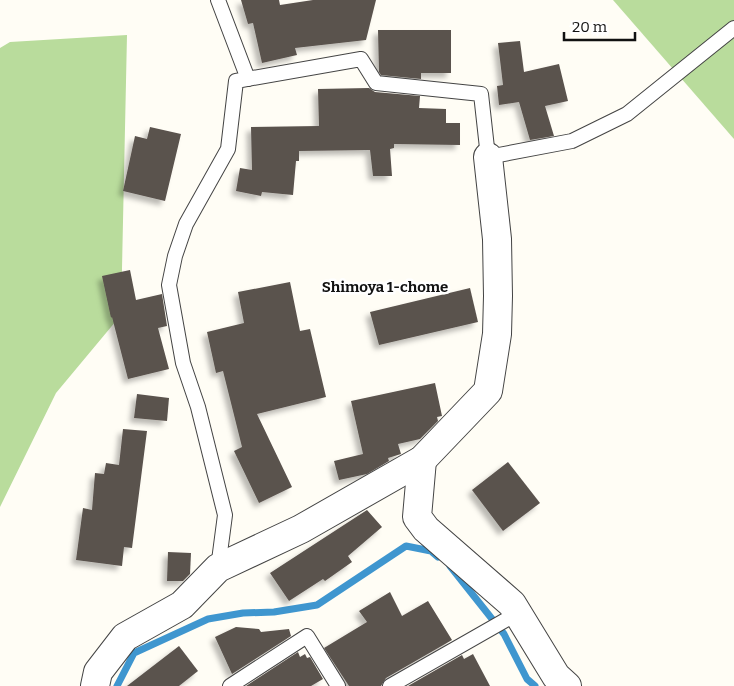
<svg xmlns="http://www.w3.org/2000/svg" width="734" height="686" font-family="Bitter,serif">
	<style>
		.forest { fill: #b9dc9c }
		.lines { fill: none; stroke-linecap: round; stroke-linejoin: round }
		.stream { stroke: #3f96cf; stroke-width: 7 }
		.building { fill: #5a524d; filter: url(#shadow) }
		.service-casing { stroke: #444; stroke-width: 16 }
		.minor-casing { stroke: #444; stroke-width: 30 }
		.service { stroke: #fff; stroke-width: 14 }
		.minor { stroke: #fff; stroke-width: 28 }
		.labels { text-anchor: middle; stroke-width: 5; stroke-linejoin: round; paint-order: stroke }
		.neighbourhood-label { font-size: 15px; font-weight: bold; fill: #111; stroke: #fff }
	</style>
	<defs>
		<filter id="shadow"><feDropShadow dx="-4.5" dy="4.5" stdDeviation="2.5" flood-color="#0004"/></filter>
	</defs>
	<rect width="100%" height="100%" fill="#fffdf5"/>
	<g class="forest">
		<polygon points="613,0 734,0 734,139"/>
		<polygon points="127,35 121,315 56,393 0,507 0,48 10,42"/>
	</g>
	<g class="lines">
		<g class="stream">
			<polyline points="450,566 504,634 527,679 535,686"/>
			<polyline points="117,686 134,653 208,619 243,613 274,612 317,605 406,546 431,551 438,557"/>
		</g>
	</g>
	<g class="building">
		<polygon points="241,0 279,0 280,5 313,0 376,0 366,40 295,48 297,55 262,63 253,23 248,24"/>
		<polygon points="378,30 451,30 451,73 421,73 421,79 381,75 379,72"/>
		<polygon points="520,41 524,72 559,64 568,101 545,106 554,136 530,140 519,102 499,105 497,86 503,85 498,43"/>
		<polygon points="369,88 375,92 420,96 419,108 446,109 446,123 460,123 460,145 394,144 394,148 390,149 392,176 373,176 370,150 299,151 299,161 296,161 293,195 262,192 261,196 236,191 240,168 252,170 251,127 319,126 318,89"/>
		<polygon points="150,127 181,134 165,201 123,191 135,136 147,139"/>
		<polygon points="130,270 136,300 162,294 167,326 158,328 169,369 128,379 112,317 111,318 102,276"/>
		<polygon points="290,282 300,331 310,329 326,397 257,414 292,487 259,503 234,451 242,447 223,371 216,373 207,332 244,323 238,292"/>
		<polygon points="470,288 478,322 379,345 370,312"/>
		<polygon points="435,383 442,416 437,417 438,421 420,439 398,444 401,454 388,458 389,461 367,474 339,480 334,461 363,454 351,401"/>
		<polygon points="137,394 169,398 167,421 134,418"/>
		<polygon points="123,429 147,431 132,548 124,547 122,566 76,560 83,508 92,510 95,473 104,474 106,463 119,465"/>
		<polygon points="508,462 540,503 503,531 472,490"/>
		<polygon points="367,510 382,527 348,556 352,562 325,581 323,579 289,601 270,573"/>
		<polygon points="168,552 191,553 190,574 183,581 167,581"/>
		<polygon points="390,592 402,616 428,601 452,640 386,678 381,686 349,686 324,648 367,622 359,611"/>
		<polygon points="236,627 259,629 261,632 289,629 291,636 232,674 215,637"/>
		<polygon points="179,646 198,671 179,686 127,686"/>
		<polygon points="298,652 300,657 305,654 307,658 310,657 323,679 311,686 246,686"/>
		<polygon points="473,654 490,686 408,686 462,655 464,659"/>
	</g>
	<g class="lines">
		<defs>
			<g id="service">
				<polyline points="218,0 248,79"/>
				<polyline points="218,568 225,515 198,407 183,363 169,285 175,256 186,224 228,149 236,81 361,59 376,83 481,94 488,157 572,141 627,114 734,28"/>
				<polyline points="230,686 307,636 338,686"/>
				<polyline points="390,686 518,613"/>
			</g>
			<g id="minor">
				<polyline points="422,460 417,517 426,529 512,604 556,676 567,686"/>
				<polyline points="95,686 98,672 125,637 182,605 218,568 301,529 422,460 488,391 497,334 498,296 497,239 488,157"/>
			</g>
		</defs>
		<use href="#service" class="service-casing"/>
		<use href="#minor" class="minor-casing"/>
		<use href="#service" class="service"/>
		<use href="#minor" class="minor"/>
	</g>
	<g class="labels">
		<g class="neighbourhood-label">
			<text x="385" y="292">Shimoya 1-chome</text>
		</g>
	</g>
	<path d="M564 32v8h71v-8" fill="none" stroke="#111111" stroke-width="2.5"/>
	<text x="572" y="32" font-size="15" fill="#111111" stroke="#ffffff" stroke-width="4" paint-order="stroke">20 m</text>
</svg>
